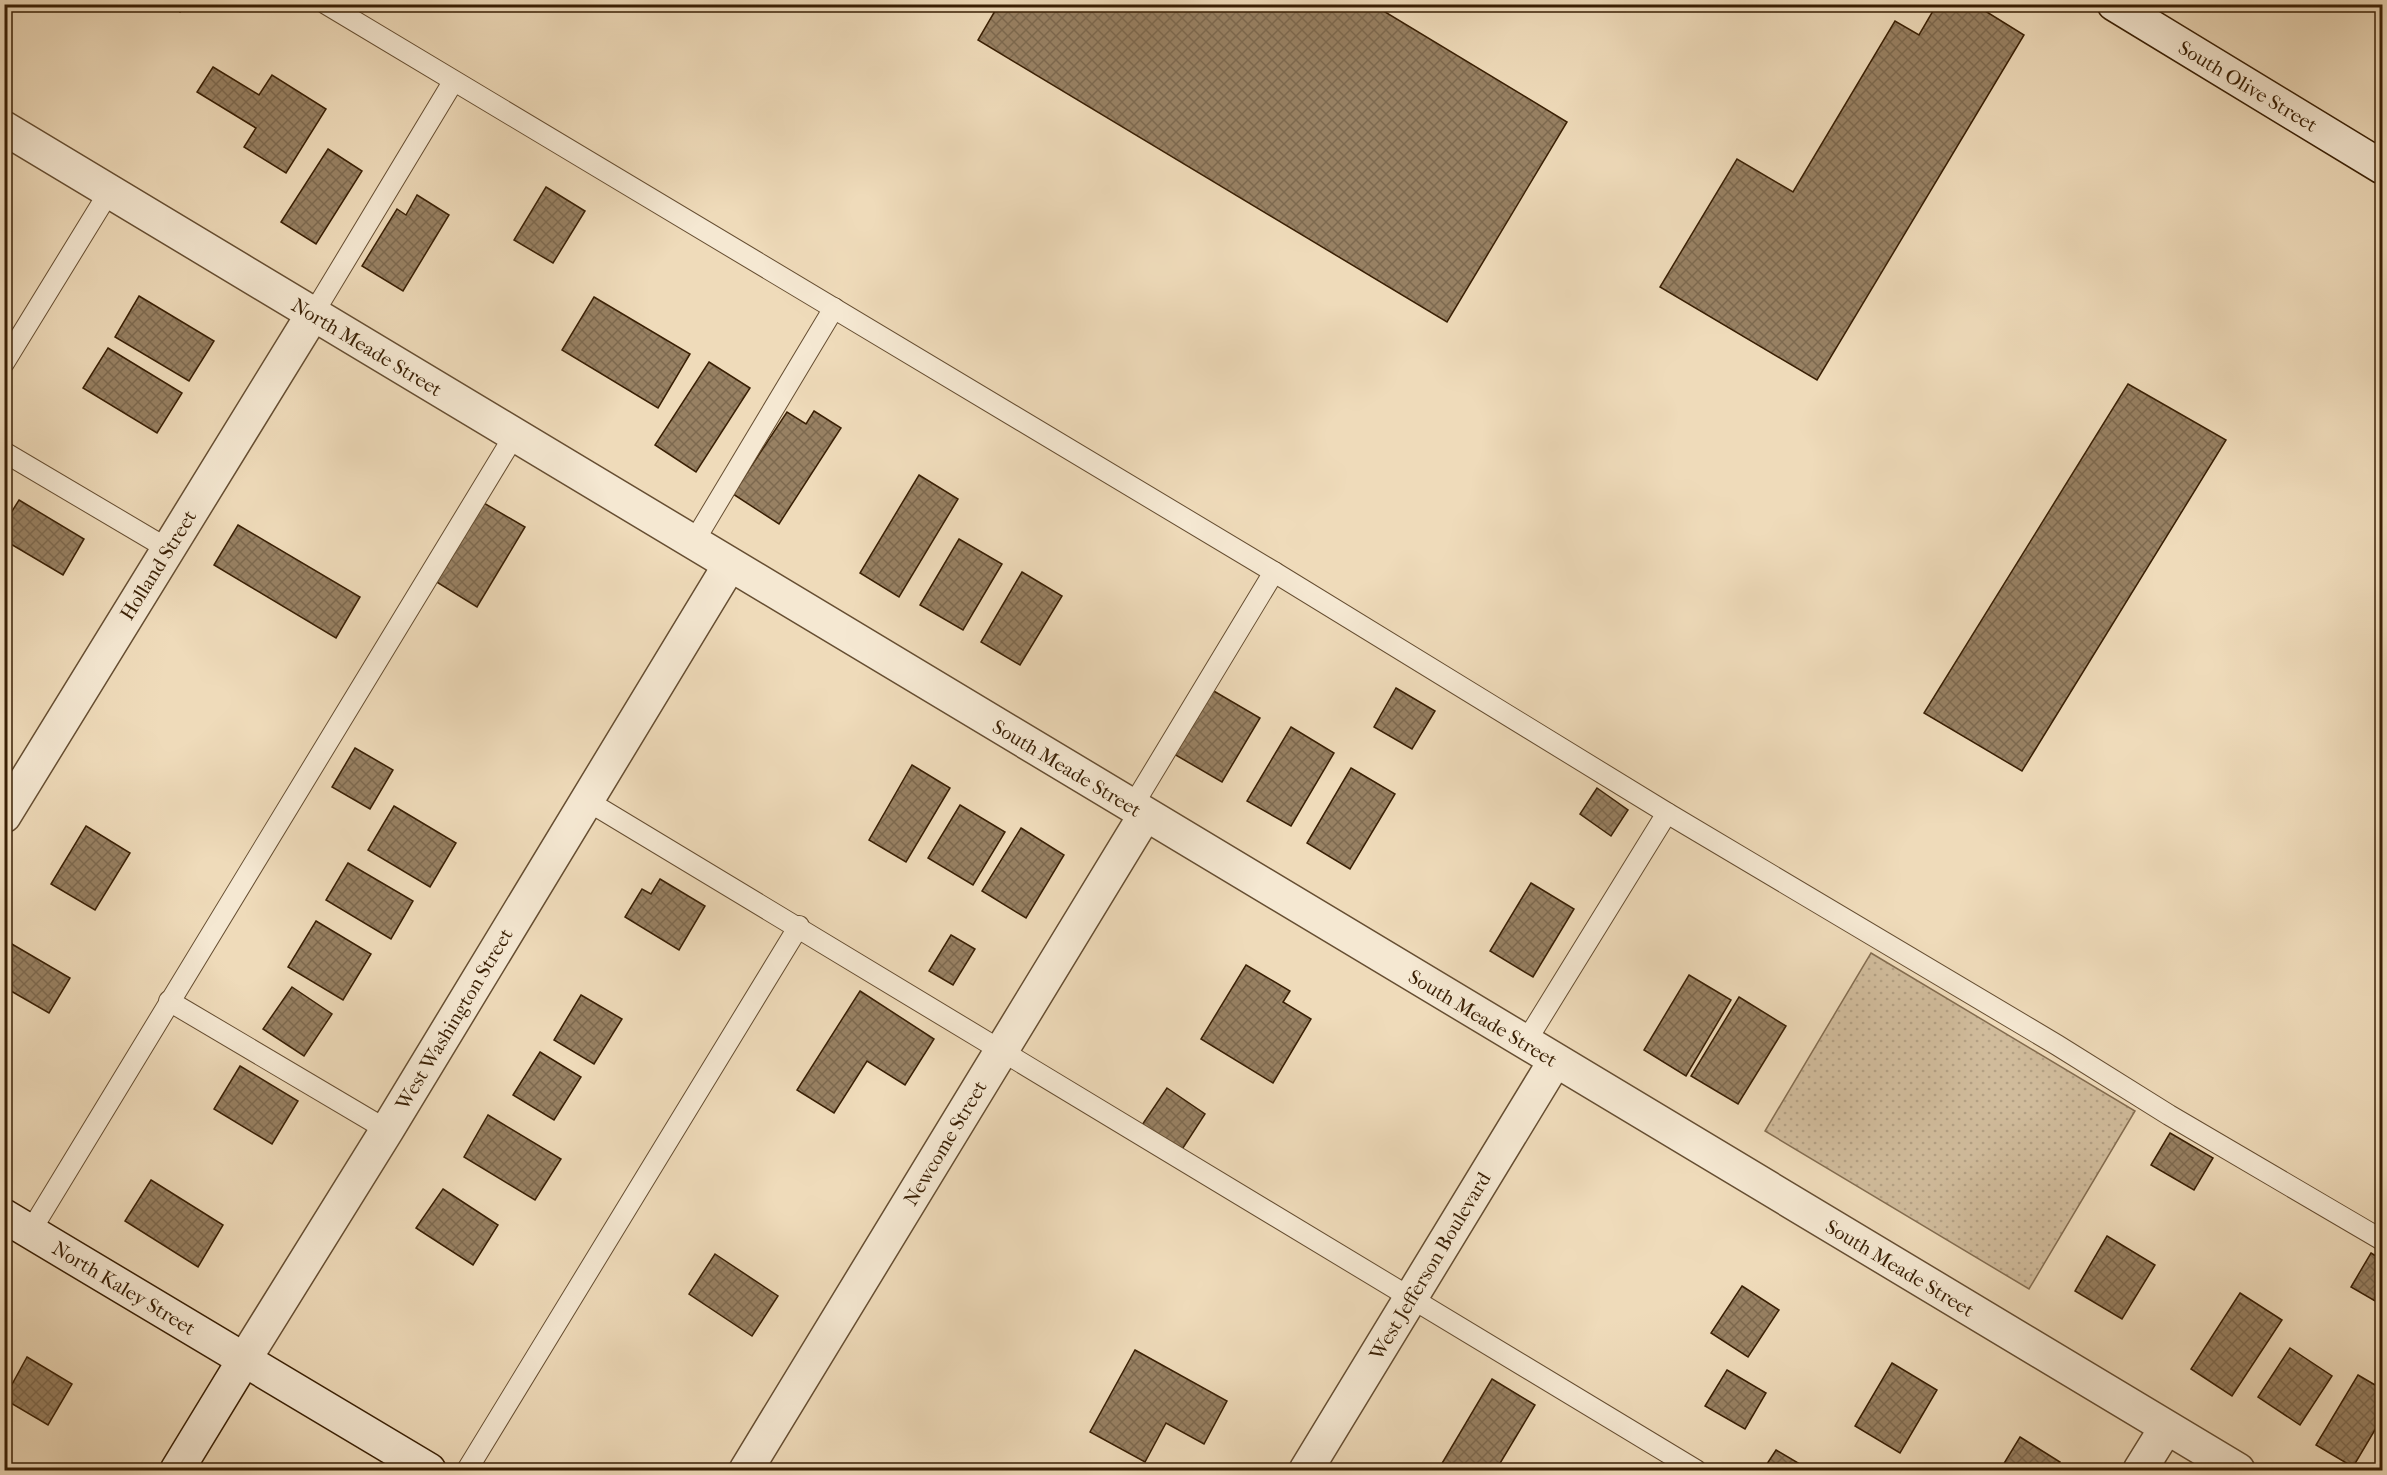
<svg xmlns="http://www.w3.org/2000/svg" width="2387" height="1475" font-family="'IM FELL French Canon',serif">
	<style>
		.green { fill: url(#green-dots); stroke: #846d50; stroke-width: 1.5 }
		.building { fill: url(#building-cross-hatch); stroke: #391f04; stroke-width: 1.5 }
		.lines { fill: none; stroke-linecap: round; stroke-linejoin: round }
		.lane-casing { stroke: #664e32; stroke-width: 22 }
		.street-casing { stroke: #664e32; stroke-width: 36 }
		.secondary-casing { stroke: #391f04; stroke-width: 36 }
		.lane { stroke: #f5e8d2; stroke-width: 20 }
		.street { stroke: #f5e8d2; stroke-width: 33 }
		.secondary { stroke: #f5e8d2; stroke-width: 33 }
		.labels { text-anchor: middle; stroke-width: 6; stroke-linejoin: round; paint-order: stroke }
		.street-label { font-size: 20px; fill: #391f04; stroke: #f5e8d2 }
	</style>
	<defs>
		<pattern id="green-dots" width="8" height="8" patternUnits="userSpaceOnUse" patternTransform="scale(1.5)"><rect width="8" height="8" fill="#d0bb9b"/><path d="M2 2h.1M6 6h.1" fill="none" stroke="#b3a084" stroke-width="1.8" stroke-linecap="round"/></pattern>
		<pattern id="building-cross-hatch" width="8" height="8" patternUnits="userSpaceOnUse" patternTransform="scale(1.5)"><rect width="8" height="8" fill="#988163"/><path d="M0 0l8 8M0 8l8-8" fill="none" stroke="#7d694f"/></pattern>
	</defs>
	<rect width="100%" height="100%" fill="#efdbba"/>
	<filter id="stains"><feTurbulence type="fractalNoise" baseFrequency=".00333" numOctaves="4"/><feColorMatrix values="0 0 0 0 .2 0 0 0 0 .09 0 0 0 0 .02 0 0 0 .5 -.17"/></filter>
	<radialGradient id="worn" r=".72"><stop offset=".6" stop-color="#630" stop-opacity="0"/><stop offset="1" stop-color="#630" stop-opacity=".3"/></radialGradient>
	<polygon class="green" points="1871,953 2135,1111 2029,1289 1765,1131"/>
	<g class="building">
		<polygon points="168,4 184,4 180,12"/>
		<polygon points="999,4 1372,4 1567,122 1447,322 978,40"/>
		<polygon points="1937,4 1974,4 2024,35 1817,380 1660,287 1737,159 1793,192 1895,21 1919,35"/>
		<polygon points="213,67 259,95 272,75 326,109 286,173 244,147 256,128 197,92"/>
		<polygon points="328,149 362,171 316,244 281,222"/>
		<polygon points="546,187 585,211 553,263 514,240"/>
		<polygon points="417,195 449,215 403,291 362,266 397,209 406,215"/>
		<polygon points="139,296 214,341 189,381 115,337"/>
		<polygon points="594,297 690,354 658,408 562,350"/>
		<polygon points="108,348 182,393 157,433 83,388"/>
		<polygon points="709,362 750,388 696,472 655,445"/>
		<polygon points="2128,384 2226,440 2022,771 1924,713"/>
		<polygon points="814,411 841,428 779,524 733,494 787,412 806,424"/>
		<polygon points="919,475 958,499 899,597 860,573"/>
		<polygon points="19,500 84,539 63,575 4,540 4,524"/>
		<polygon points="482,502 525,527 477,607 435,581"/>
		<polygon points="238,525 360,597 336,638 214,565"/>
		<polygon points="959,539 1002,564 963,630 920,605"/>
		<polygon points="1022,572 1062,596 1020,665 981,642"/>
		<polygon points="1396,688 1435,711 1412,749 1374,727"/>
		<polygon points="1212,690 1260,718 1222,782 1174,754"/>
		<polygon points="1291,727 1334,753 1291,826 1247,801"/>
		<polygon points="355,748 393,770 370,809 332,787"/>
		<polygon points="912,765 950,788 906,862 869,840"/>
		<polygon points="1351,768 1395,794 1350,869 1307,843"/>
		<polygon points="1597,788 1628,810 1611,836 1580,814"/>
		<polygon points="960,805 1005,832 973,885 928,858"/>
		<polygon points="394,806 456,843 430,887 368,850"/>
		<polygon points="86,826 130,853 95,910 51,884"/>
		<polygon points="1021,828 1064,855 1026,918 982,891"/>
		<polygon points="348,863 413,901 391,939 326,900"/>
		<polygon points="660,879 705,906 679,950 625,917 642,889 651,894"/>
		<polygon points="1531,883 1574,909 1533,977 1490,951"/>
		<polygon points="316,921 371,954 343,1000 288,967"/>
		<polygon points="951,935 975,949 953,985 929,971"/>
		<polygon points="5,940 70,978 49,1013 4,987"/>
		<polygon points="1246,965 1290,991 1283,1002 1311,1019 1273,1083 1201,1039"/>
		<polygon points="1689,975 1731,1000 1686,1076 1644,1050"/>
		<polygon points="292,987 332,1014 304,1056 263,1029"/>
		<polygon points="860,991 934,1039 905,1085 867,1061 834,1113 797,1090"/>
		<polygon points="581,995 622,1019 594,1064 554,1040"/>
		<polygon points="1739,997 1786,1026 1738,1104 1691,1076"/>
		<polygon points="540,1052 581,1077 554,1120 513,1095"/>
		<polygon points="240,1066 298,1101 272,1144 214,1109"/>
		<polygon points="1167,1088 1205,1114 1181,1151 1142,1125"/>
		<polygon points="488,1115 561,1159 535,1200 464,1157"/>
		<polygon points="2170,1133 2213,1158 2194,1190 2151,1165"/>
		<polygon points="151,1180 223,1225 198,1267 125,1221"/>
		<polygon points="443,1189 498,1225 473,1265 416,1228"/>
		<polygon points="2107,1236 2155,1265 2122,1319 2075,1291"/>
		<polygon points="2371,1253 2382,1260 2382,1305 2351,1287"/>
		<polygon points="715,1254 778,1296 752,1336 689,1294"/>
		<polygon points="1742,1286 1779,1310 1748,1357 1711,1333"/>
		<polygon points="2240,1293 2282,1320 2232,1396 2191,1369"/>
		<polygon points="2290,1348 2332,1376 2300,1425 2258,1397"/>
		<polygon points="1135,1350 1227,1401 1204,1444 1166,1423 1145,1462 1090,1432"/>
		<polygon points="27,1357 72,1384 48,1425 4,1399"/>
		<polygon points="1892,1363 1937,1390 1900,1453 1855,1426"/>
		<polygon points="1727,1370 1766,1393 1745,1429 1705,1406"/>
		<polygon points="2358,1375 2382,1389 2382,1418 2353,1467 2316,1445"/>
		<polygon points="1492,1379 1535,1405 1496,1470 1450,1470 1441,1465"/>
		<polygon points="2020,1437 2060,1462 2055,1470 2000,1470"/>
		<polygon points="1776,1450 1810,1470 1763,1470"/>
	</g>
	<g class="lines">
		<defs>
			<g id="lane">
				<polyline points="326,4 1274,572 1667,813 2057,1045 2169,1115 2382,1240"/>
				<polyline points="313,314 453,82"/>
				<polyline points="4,363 109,192"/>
				<polyline points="4,452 168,549"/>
				<polyline points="693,543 834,308"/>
				<polyline points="586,800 1696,1470"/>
				<polyline points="1132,807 1274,572"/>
				<polyline points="169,1001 387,1130"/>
				<polyline points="1525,1043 1667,813"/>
				<polyline points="30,1232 514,436"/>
				<polyline points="467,1470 799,926"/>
			</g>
			<g id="street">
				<polyline points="4,128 2238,1470"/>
				<polyline points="4,816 313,314"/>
				<polyline points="244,1360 387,1130 729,566"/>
				<polyline points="746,1470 1145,815"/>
				<polyline points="1306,1470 1555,1061"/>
				<polyline points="2140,1470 2166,1428"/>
			</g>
			<g id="secondary">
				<polyline points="2114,4 2382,167"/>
				<polyline points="4,1216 429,1470"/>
				<polyline points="177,1470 244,1360"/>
			</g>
		</defs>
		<use href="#lane" class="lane-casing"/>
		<use href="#street" class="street-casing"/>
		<use href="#secondary" class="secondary-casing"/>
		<use href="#lane" class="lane"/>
		<use href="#street" class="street"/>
		<use href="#secondary" class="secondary"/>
	</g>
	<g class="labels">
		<g class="street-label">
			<text transform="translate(2248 86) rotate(31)" y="7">South Olive Street</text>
			<text transform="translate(367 347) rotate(31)" y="7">North Meade Street</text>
			<text transform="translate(158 565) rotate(-58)" y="7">Holland Street</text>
			<text transform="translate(1067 768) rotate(31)" y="7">South Meade Street</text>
			<text transform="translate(1483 1018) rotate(31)" y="7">South Meade Street</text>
			<text transform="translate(454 1019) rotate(-59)" y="7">West Washington Street</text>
			<text transform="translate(945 1143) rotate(-59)" y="7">Newcome Street</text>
			<text transform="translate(1430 1266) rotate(-59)" y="7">West Jefferson Boulevard</text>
			<text transform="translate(1900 1268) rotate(31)" y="7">South Meade Street</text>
			<text transform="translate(124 1288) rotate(31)" y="7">North Kaley Street</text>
		</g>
	</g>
	<rect width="2387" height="1475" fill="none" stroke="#efdbba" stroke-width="24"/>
	<rect x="6" y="6" width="2375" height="1463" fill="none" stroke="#391f04" stroke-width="3"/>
	<rect x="12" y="12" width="2363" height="1451" fill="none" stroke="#391f04" stroke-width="1.5"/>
	<rect width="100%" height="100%" filter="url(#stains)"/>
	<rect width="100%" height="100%" fill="url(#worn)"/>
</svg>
